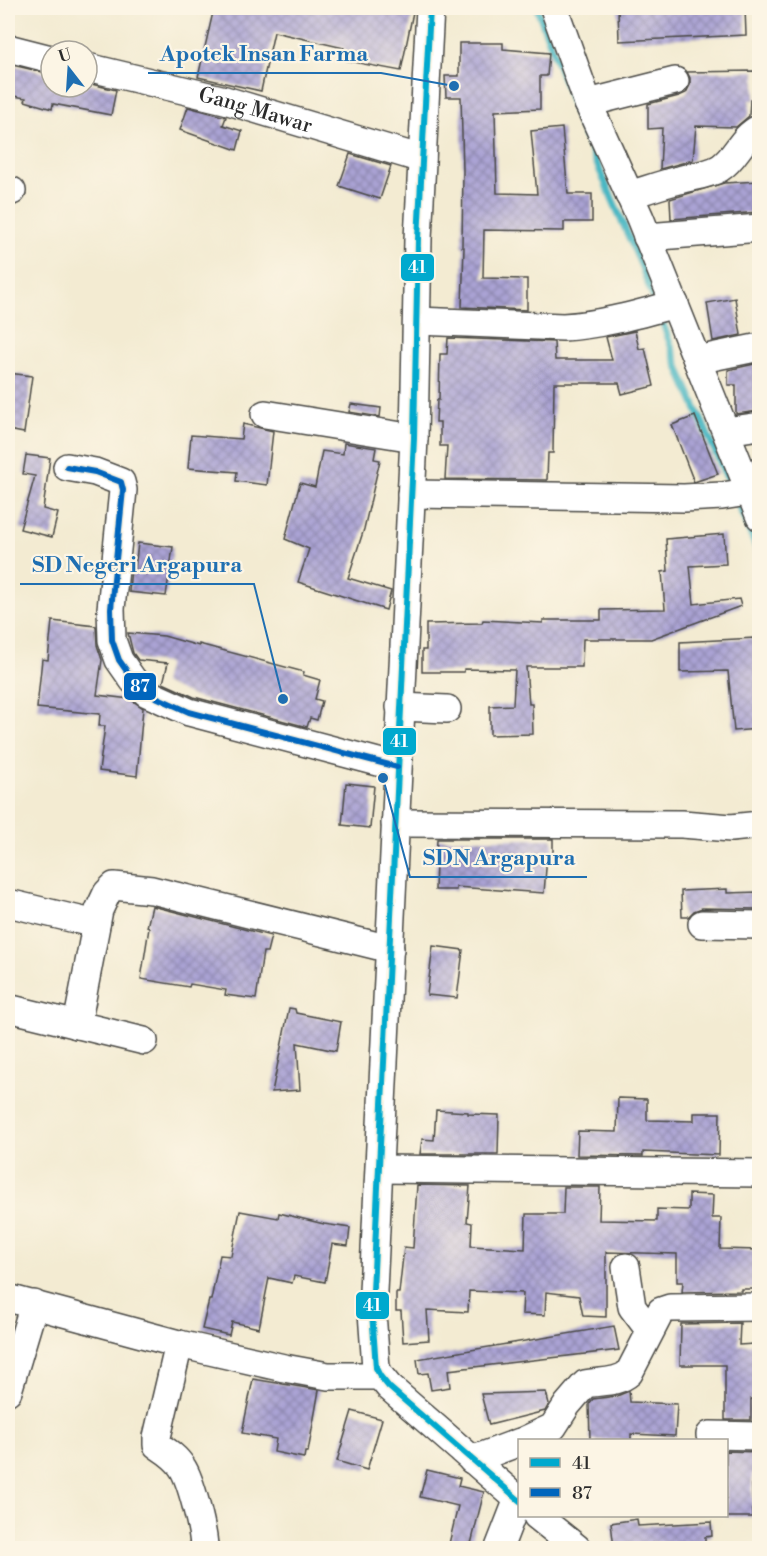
<svg xmlns="http://www.w3.org/2000/svg" width="767" height="1556" font-family="'Libre Bodoni',serif">
	<style>
		.lines { fill: none; stroke-linecap: round; stroke-linejoin: round }
		.stream { stroke: #49b7c3; stroke-width: 7 }
		.building { fill: url(#building-cross-hatch) }
		.minor-casing { stroke: #494844; stroke-width: 30 }
		.minor { stroke: #fff; stroke-width: 27 }
		.bus-1-casing { stroke: #fcf5e5; stroke-width: 10 }
		.bus-2-casing { stroke: #fcf5e5; stroke-width: 10 }
		.bus-1 { stroke: #00a9ce; stroke-width: 6 }
		.bus-2 { stroke: #0065bd; stroke-width: 6 }
		.labels { text-anchor: middle; stroke-width: 4.5; stroke-linejoin: round; paint-order: stroke }
		.street-label { font-size: 21px; fill: #2b2b2b; stroke: #fcf5e5 }
		.leader { fill: none; stroke: #1f6fb2; stroke-width: 2 }
		.callout-dot { fill: #1f6fb2; stroke: #fcf5e5; stroke-width: 2 }
		.callout-label { font-size: 22px; text-anchor: middle; font-weight: bold; fill: #1f6fb2; stroke: #fcf5e5; stroke-width: 4.5; stroke-linejoin: round; paint-order: stroke }
		.line-badge { stroke: #fcf5e5; stroke-width: 2 }
		.badge-label { font-size: 16px; text-anchor: middle; font-weight: bold; fill: #fff }
	</style>
	<defs>
		<pattern id="building-cross-hatch" width="8" height="8" patternUnits="userSpaceOnUse" patternTransform="scale(1.5)"><rect width="8" height="8" fill="#aaa3d4"/><path d="M0 0l8 8M0 8l8-8" fill="none" stroke="#8b85ac"/></pattern>
	</defs>
	<rect width="100%" height="100%" fill="#fcf5e5"/>
	<filter id="ink" filterUnits="userSpaceOnUse"><feTurbulence type="fractalNoise" baseFrequency=".0167" numOctaves="2"/><feDisplacementMap in="SourceGraphic" scale="12" xChannelSelector="R" yChannelSelector="G"/><feConvolveMatrix kernelMatrix="1 2 1 2 8 2 1 2 1" color-interpolation-filters="sRGB"/></filter>
	<filter id="wash" filterUnits="userSpaceOnUse"><feTurbulence type="fractalNoise" baseFrequency=".008" numOctaves="4" result="noise"/><feDisplacementMap in="SourceGraphic" scale="24" xChannelSelector="R" yChannelSelector="G"/><feGaussianBlur stdDeviation="1.35" result="paint"/><feColorMatrix in="noise" values="0 0 0 0 0 0 0 0 0 0 0 0 0 0 0 0 0 1.4 0 .05"/><feComposite in="paint" operator="in"/></filter>
	<g filter="url(#wash)">
		<rect width="100%" height="100%" fill="#f3ebd2"/>
		<g class="lines">
			<g class="stream">
				<polyline points="537,8 581,127 642,267 655,303"/>
				<polyline points="661,318 681,374 731,487"/>
				<polyline points="737,502 760,557"/>
			</g>
		</g>
		<g id="blocks">
			<g class="building">
				<polygon points="214,8 392,8 413,12 401,71 342,60 344,48 274,32 261,91 198,77"/>
				<polygon points="618,8 745,8 746,35 619,41"/>
				<polygon points="459,43 503,43 503,49 549,53 547,76 540,76 540,109 495,111 497,193 537,194 531,131 562,128 568,194 592,194 592,222 564,222 564,231 484,230 483,278 527,279 527,310 462,307 464,247 462,247 463,171 461,97 446,97 445,76 459,76"/>
				<polygon points="8,64 51,74 51,87 87,87 87,83 116,90 111,115 53,104 52,109 25,101 26,98 14,96 14,93 8,92"/>
				<polygon points="755,71 755,100 750,100 749,116 736,127 696,126 693,160 660,169 662,128 648,129 648,104 679,96 686,93 690,85 690,78 687,72"/>
				<polygon points="188,107 226,117 223,125 242,131 237,150 180,130"/>
				<polygon points="350,154 391,166 380,199 339,186"/>
				<polygon points="759,181 759,212 671,219 670,199 724,183"/>
				<polygon points="735,298 741,335 713,341 707,303"/>
				<polygon points="635,331 639,349 645,348 654,386 622,394 619,383 554,383 553,453 548,453 547,480 445,479 447,446 440,446 440,422 436,422 437,400 439,400 440,354 447,354 448,338 554,342 555,360 612,360 606,337"/>
				<polygon points="759,363 759,411 736,414 736,385 728,385 728,370"/>
				<polygon points="8,373 32,376 24,433 8,430"/>
				<polygon points="351,404 381,408 380,417 349,412"/>
				<polygon points="695,416 718,474 694,482 672,425"/>
				<polygon points="243,424 273,431 267,485 236,481 237,472 188,468 191,435 241,439"/>
				<polygon points="344,443 376,448 374,459 380,460 364,529 348,578 391,591 386,610 298,582 309,549 285,539 300,483 315,487 322,451 343,454"/>
				<polygon points="26,455 50,458 43,509 58,513 52,537 20,529 35,476 23,474"/>
				<polygon points="724,534 726,564 690,566 694,604 739,599 741,606 651,639 583,639 582,667 526,667 529,704 532,704 533,734 490,735 490,706 513,705 515,670 464,669 464,672 422,672 422,650 426,650 426,624 482,623 483,620 543,623 543,620 601,620 601,610 665,609 662,572 668,571 666,539"/>
				<polygon points="138,543 173,547 166,596 129,592 131,568 135,569"/>
				<polygon points="52,621 96,626 97,645 102,660 97,695 130,699 143,708 137,776 99,771 105,726 99,726 100,714 37,708 42,659 48,660"/>
				<polygon points="128,633 164,636 199,646 199,644 304,672 303,675 320,680 315,699 322,701 317,720 310,718 307,727 194,697 163,683 168,663 138,660 133,653"/>
				<polygon points="755,638 758,693 759,693 759,729 734,731 728,671 680,672 680,642"/>
				<polygon points="346,783 374,786 370,828 342,825"/>
				<polygon points="437,839 553,839 553,856 547,856 544,893 456,887 456,890 435,890"/>
				<polygon points="727,889 727,893 759,892 759,909 702,908 694,911 688,917 682,917 681,891"/>
				<polygon points="152,906 271,936 267,952 263,952 256,999 225,995 226,990 190,984 189,987 141,979 149,928 147,927"/>
				<polygon points="433,946 463,950 457,998 427,995"/>
				<polygon points="289,1008 295,1009 296,1013 341,1022 336,1051 297,1043 300,1090 272,1092"/>
				<polygon points="618,1098 647,1099 647,1120 694,1121 694,1113 720,1113 719,1155 643,1152 643,1156 577,1155 578,1131 617,1132"/>
				<polygon points="436,1110 468,1112 468,1114 499,1115 498,1154 420,1154 422,1139 434,1140"/>
				<polygon points="417,1185 470,1186 467,1222 472,1223 471,1246 525,1249 526,1214 563,1214 564,1187 600,1187 599,1220 657,1221 657,1209 689,1210 689,1194 713,1195 712,1218 721,1218 720,1249 759,1250 759,1289 741,1289 741,1291 682,1292 683,1282 677,1282 677,1254 606,1252 606,1317 583,1316 579,1296 546,1292 545,1315 522,1314 523,1293 469,1291 468,1312 427,1310 429,1340 403,1342 401,1311 396,1311 396,1293 399,1293 404,1247 413,1248"/>
				<polygon points="240,1211 278,1218 279,1213 324,1224 350,1228 348,1246 332,1244 325,1282 294,1276 292,1283 269,1278 259,1328 232,1322 229,1335 202,1329 209,1300 211,1300 220,1255 231,1256"/>
				<polygon points="740,1323 739,1345 754,1344 755,1399 751,1399 751,1420 725,1420 725,1365 680,1365 681,1324"/>
				<polygon points="614,1326 619,1350 448,1370 450,1387 431,1390 428,1373 419,1374 417,1359"/>
				<polygon points="253,1379 319,1390 308,1452 305,1452 304,1458 274,1452 276,1439 242,1433"/>
				<polygon points="629,1391 630,1402 677,1404 675,1436 631,1434 631,1440 590,1440 589,1404 593,1399 617,1396"/>
				<polygon points="546,1392 549,1404 545,1411 489,1425 481,1394"/>
				<polygon points="352,1411 382,1419 367,1470 337,1461"/>
				<polygon points="726,1451 758,1452 757,1474 752,1474 753,1517 726,1517"/>
				<polygon points="427,1470 460,1478 458,1486 484,1492 470,1548 448,1548 458,1506 420,1497"/>
				<polygon points="637,1519 638,1526 711,1522 712,1536 705,1537 705,1543 665,1546 665,1542 614,1548 611,1523"/>
			</g>
		</g>
	</g>
	<g filter="url(#ink)">
		<use href="#blocks" fill-opacity="0" stroke="#494844" stroke-width="1.5"/>
		<g class="lines">
			<defs>
				<g id="minor">
					<polyline points="430,8 418,239 414,438 372,1312 376,1368 380,1376 389,1387 520,1501"/>
					<polyline points="554,8 588,103 640,218 760,517"/>
					<polyline points="8,48 51,59"/>
					<path id="s1" d="M87 67 225 100 422 159"/>
					<polyline points="588,103 675,81"/>
					<polyline points="8,190 12,191"/>
					<path d="M629 195C646 190 662 184 679 180 692 176 708 175 720 168 737 157 740 138 760 128"/>
					<polyline points="647,237 760,228"/>
					<path d="M417 321 563 327C601 325 638 314 675 304"/>
					<polyline points="697,360 760,347"/>
					<polyline points="265,414 414,438"/>
					<polyline points="726,431 760,426"/>
					<polyline points="67,467 95,472 121,482 123,490 111,609 112,640 119,660 133,680 147,693 189,712 397,767"/>
					<polyline points="411,494 684,498 722,496 748,492"/>
					<polyline points="400,707 447,709"/>
					<polyline points="395,823 682,824 731,828 760,825"/>
					<polyline points="8,903 96,924"/>
					<polyline points="702,924 760,925"/>
					<polyline points="8,1008 144,1041"/>
					<polyline points="77,1025 99,910 107,893 114,886 152,890 390,949"/>
					<polyline points="380,1169 760,1173"/>
					<polyline points="626,1267 632,1307 650,1331"/>
					<polyline points="8,1298 179,1344 284,1368 328,1376 380,1376"/>
					<path d="M179 1344 157 1437V1445C166 1451 176 1457 182 1467 191 1480 204 1532 204 1548"/>
					<polyline points="8,1391 34,1304"/>
					<polyline points="710,1435 760,1436"/>
					<path d="M525 1440 553 1427 567 1405 585 1384C599 1381 618 1383 629 1373L661 1311 670 1308 760 1307"/>
					<polyline points="472,1460 520,1442"/>
					<polyline points="537,1516 577,1548"/>
					<polyline points="499,1548 518,1499"/>
				</g>
			</defs>
			<use href="#minor" class="minor-casing"/>
			<use href="#minor" class="minor"/>
			<defs>
				<polyline id="bus-1" points="430,8 418,239 414,438 372,1312 376,1368 380,1376 389,1387 520,1501"/>
				<polyline id="bus-2" points="67,467 95,472 121,482 123,490 111,609 112,640 119,660 133,680 147,693 189,712 397,767"/>
			</defs>
			<use href="#bus-1" class="bus-1-casing"/>
			<use href="#bus-2" class="bus-2-casing"/>
			<use href="#bus-1" class="bus-1"/>
			<use href="#bus-2" class="bus-2"/>
		</g>
	</g>
	<g class="labels">
		<g class="street-label">
			<text dy="7" stroke="none"><textPath href="#s1" startOffset="174">Gang Mawar</textPath></text>
		</g>
	</g>
	<path class="leader" d="M454 86L381 73H148M283 699L254 584H20M383 778L410 877H587"/>
	<g class="callout-dot">
		<circle cx="454" cy="86" r="6"/>
		<circle cx="283" cy="699" r="6"/>
		<circle cx="383" cy="778" r="6"/>
	</g>
	<g class="callout-label">
		<text x="264" y="61">Apotek Insan Farma</text>
		<text x="137" y="572">SD Negeri Argapura</text>
		<text x="499" y="865">SDN Argapura</text>
	</g>
	<g class="line-badge">
		<rect x="400" y="253" width="35" height="29" rx="6" fill="#00a9ce"/>
		<rect x="123" y="672" width="34" height="29" rx="6" fill="#0065bd"/>
		<rect x="382" y="727" width="35" height="29" rx="6" fill="#00a9ce"/>
		<rect x="355" y="1291" width="35" height="29" rx="6" fill="#00a9ce"/>
	</g>
	<g class="badge-label">
		<text x="417" y="273">41</text>
		<text x="140" y="692">87</text>
		<text x="399" y="747">41</text>
		<text x="372" y="1311">41</text>
	</g>
	<rect width="767" height="1556" fill="none" stroke="#fcf5e5" stroke-width="30"/>
	<rect x="518" y="1439" width="210" height="78" fill="#fcf5e5" stroke="#a8a49b" stroke-width="1.5"/>
	<rect x="530" y="1458" width="30" height="9" fill="#00a9ce" stroke="#a8a49b" stroke-width="1.5"/>
	<text x="572" y="1469" font-size="18" fill="#2b2b2b">41</text>
	<rect x="530" y="1488" width="30" height="9" fill="#0065bd" stroke="#a8a49b" stroke-width="1.5"/>
	<text x="572" y="1499" font-size="18" fill="#2b2b2b">87</text>
	<g transform="translate(69 69) rotate(343)"><circle r="28" fill="#fcf5e5" stroke="#a8a49b" stroke-width="1.5"/>
	<path d="M0-4.5L10 22L0 15L-10 22Z" fill="#1f6fb2"/>
	<text y="-9" font-size="16" font-weight="bold" text-anchor="middle" fill="#2b2b2b">U</text>
	</g>
</svg>
